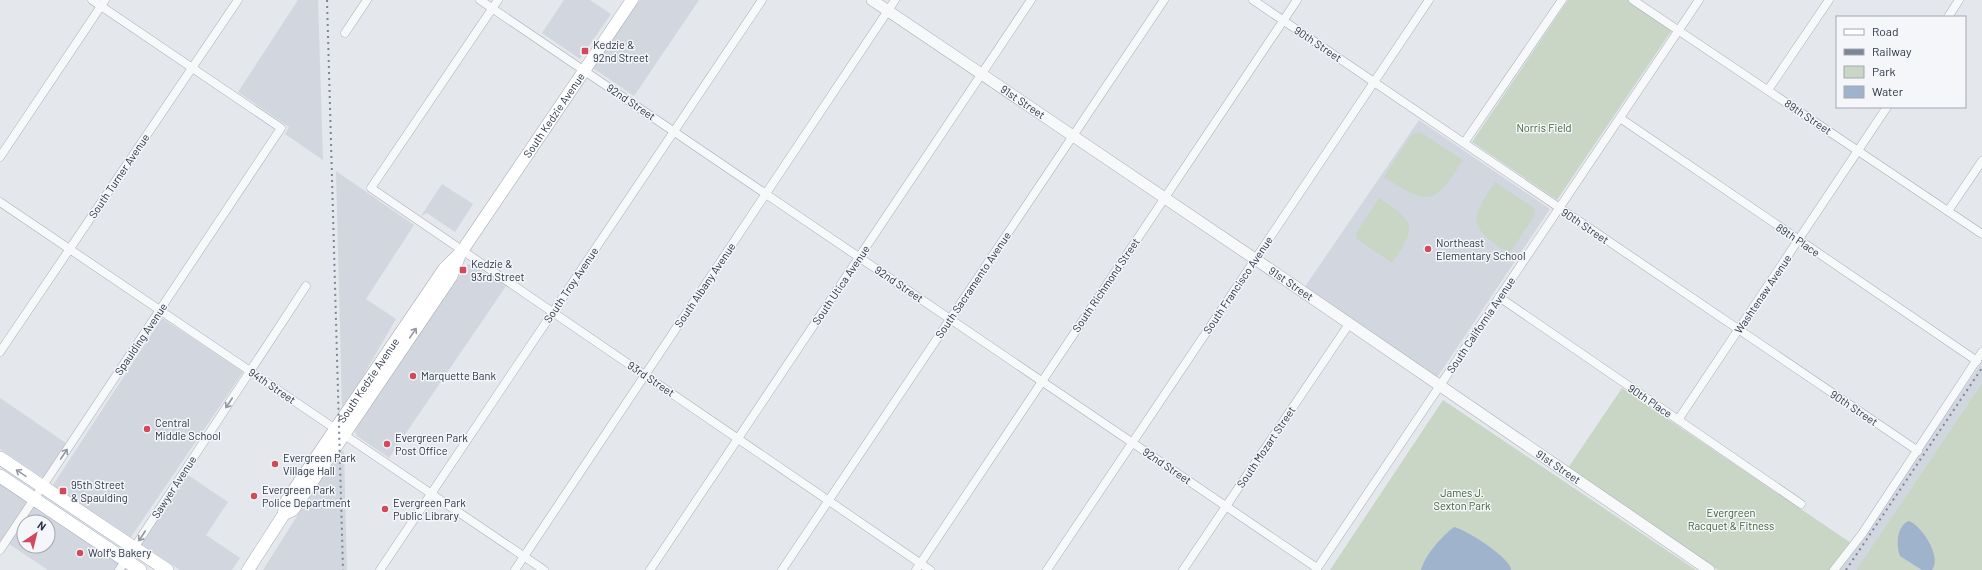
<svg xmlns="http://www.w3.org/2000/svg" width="1982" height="570" font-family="Barlow,sans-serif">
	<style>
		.built { fill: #d2d6de; fill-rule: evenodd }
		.green { fill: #c9d6c5 }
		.water { fill: #9fb4cc }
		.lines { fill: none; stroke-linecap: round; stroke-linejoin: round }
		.minor-casing { stroke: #a9aeb7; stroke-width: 9 }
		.tertiary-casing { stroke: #a9aeb7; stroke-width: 12 }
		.secondary-casing { stroke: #a9aeb7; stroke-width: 13 }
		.primary-casing { stroke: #a3abb8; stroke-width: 14 }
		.minor { stroke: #f7f8fa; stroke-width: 8 }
		.tertiary { stroke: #f7f8fa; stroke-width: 11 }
		.secondary { stroke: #fff; stroke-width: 12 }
		.primary { stroke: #fff; stroke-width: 13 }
		.rail { stroke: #7d8696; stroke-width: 2; stroke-dasharray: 2 4; stroke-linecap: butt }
		.oneway { stroke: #959aa2 }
		.oneway2 { stroke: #9196a0 }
		.poi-dot { fill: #d1495b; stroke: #f4f6f9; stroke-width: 1.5 }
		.labels { text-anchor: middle; stroke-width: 3; stroke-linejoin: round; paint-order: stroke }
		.street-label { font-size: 11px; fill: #2b3445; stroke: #f4f6f9 }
		.poi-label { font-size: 11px; fill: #2b3445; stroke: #f4f6f9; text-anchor: start }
		.park-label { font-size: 11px; fill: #3f6138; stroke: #f4f6f9 }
	</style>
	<rect width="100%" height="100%" fill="#e4e7ec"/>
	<g class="built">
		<polygon points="298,0 318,0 323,160 285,134 289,127 238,92"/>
		<polygon points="564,0 590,0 611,14 580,59 542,33"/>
		<polygon points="640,0 699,0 634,96 593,68"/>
		<polygon points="1419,120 1550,209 1436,379 1304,288"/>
		<polygon points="336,171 414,225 366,299 396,319 360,381 342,407"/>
		<polygon points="442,184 473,204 455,232 427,213 421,216"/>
		<polygon points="468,264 482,271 506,286 389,458 357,436 354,429 355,425"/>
		<polygon points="162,318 243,372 131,537 53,485"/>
		<polygon points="1982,362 1982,383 1856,570 1837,570 1894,493 1953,403 1954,403"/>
		<polygon points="0,398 66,443 43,478 0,449"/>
		<polygon points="344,451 347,570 263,570 332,461 338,453"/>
		<polygon points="188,475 228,502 206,535 240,558 232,570 180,570 141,544"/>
		<path d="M0 483 130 570H48L6 542 0 545ZM24 522H48V546H24Z"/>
	</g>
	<g class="green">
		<polygon points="1568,0 1628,0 1672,30 1557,200 1472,142"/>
		<path d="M1420 132 1463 160C1434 205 1430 207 1384 177L1412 134Z"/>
		<path d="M1495 182 1534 208 1535 215 1509 254C1469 226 1468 222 1495 182Z"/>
		<path d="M1379 198C1416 222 1417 227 1392 263L1357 239 1356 233Z"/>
		<polygon points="1982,383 1982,570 1856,570"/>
		<polygon points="1622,388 1851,543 1829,570 1718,570 1568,468"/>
		<polygon points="1443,400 1696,570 1330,570"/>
	</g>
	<g class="water">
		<path d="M1909 521C1922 526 1942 557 1932 570H1922L1900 556C1896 546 1896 526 1909 521Z"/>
		<path d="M1454 527C1465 529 1511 558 1511 570H1421C1425 555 1441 537 1454 527Z"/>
	</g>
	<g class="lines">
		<defs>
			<g id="minor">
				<polyline points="480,0 1317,568"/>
				<polyline points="498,0 371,188 930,570"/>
				<polyline points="1253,0 1918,451"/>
				<polyline points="1633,0 1982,234"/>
				<polyline points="1948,17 1959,0"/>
				<polyline points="345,33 367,0"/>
				<polyline points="1768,90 1829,0"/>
				<polyline points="1620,118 1977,361"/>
				<polyline points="1464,143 1562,0"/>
				<polyline points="0,157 105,0"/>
				<polyline points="0,202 544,570"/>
				<polyline points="1948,211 1982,161"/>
				<polyline points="1499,297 1801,504"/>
				<polyline points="0,352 238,0"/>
				<polyline points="1678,420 1887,107"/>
				<polyline points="134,548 306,286"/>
				<polyline points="0,550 281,128 92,0"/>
				<polyline points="119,570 126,560"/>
				<polyline points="380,570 762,0"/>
				<polyline points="515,570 895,0"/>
				<polyline points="650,570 1031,0"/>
				<polyline points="782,570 1164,0"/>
				<polyline points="916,570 1297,0"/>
				<polyline points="1047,570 1429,0"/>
				<polyline points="1183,570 1349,324"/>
				<polyline points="1316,570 1699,0"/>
				<polyline points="1834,570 1862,534 1982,352"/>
			</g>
			<g id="tertiary">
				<path id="s1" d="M872 0 1255 259 1709 570"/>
			</g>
			<g id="secondary">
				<polyline points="284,514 293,510 451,277 459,257"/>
				<path id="s2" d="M248 570 284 514 285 503 444 269 462 251 632 0"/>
			</g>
			<g id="primary">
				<polyline points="0,458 167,570"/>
				<polyline points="0,476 140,570"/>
			</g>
		</defs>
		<use href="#minor" class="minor-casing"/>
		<use href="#tertiary" class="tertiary-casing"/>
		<use href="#secondary" class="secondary-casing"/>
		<use href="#primary" class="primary-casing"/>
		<use href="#minor" class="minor"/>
		<use href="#tertiary" class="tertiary"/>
		<use href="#secondary" class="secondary"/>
		<use href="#primary" class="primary"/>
		<g class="rail">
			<polyline points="327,0 343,570"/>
			<polyline points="1846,570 1982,368"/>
		</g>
	</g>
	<defs><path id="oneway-shaft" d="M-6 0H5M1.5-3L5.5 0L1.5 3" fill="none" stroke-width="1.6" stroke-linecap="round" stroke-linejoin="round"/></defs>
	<g class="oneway">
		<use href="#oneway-shaft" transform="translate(413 333) rotate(-56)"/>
		<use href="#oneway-shaft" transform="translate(21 473) rotate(-146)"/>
	</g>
	<g class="oneway2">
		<use href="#oneway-shaft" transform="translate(229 403) rotate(123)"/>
		<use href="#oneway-shaft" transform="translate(64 454) rotate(-56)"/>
		<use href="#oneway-shaft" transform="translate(142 536) rotate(123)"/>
	</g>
	<g class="poi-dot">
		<rect x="581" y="47" width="8" height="8" rx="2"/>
		<circle cx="1428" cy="249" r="4"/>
		<rect x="459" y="266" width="8" height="8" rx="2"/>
		<circle cx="413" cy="376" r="4"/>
		<circle cx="147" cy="429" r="4"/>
		<circle cx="387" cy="444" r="4"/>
		<circle cx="275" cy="464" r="4"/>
		<rect x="59" y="487" width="8" height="8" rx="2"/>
		<circle cx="254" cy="496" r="4"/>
		<circle cx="385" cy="509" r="4"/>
		<circle cx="80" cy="553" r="4"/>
	</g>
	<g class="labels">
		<g class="street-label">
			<text transform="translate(1318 44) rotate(34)" y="4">90th Street</text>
			<text transform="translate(631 102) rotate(34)" y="4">92nd Street</text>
			<text dy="4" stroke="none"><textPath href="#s1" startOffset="182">91st Street</textPath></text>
			<text dy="4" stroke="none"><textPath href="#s2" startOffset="550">South Kedzie Avenue</textPath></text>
			<text transform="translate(1808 117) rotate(34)" y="4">89th Street</text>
			<text transform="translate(119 176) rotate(-56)" y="4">South Turner Avenue</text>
			<text transform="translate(1585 226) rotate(34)" y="4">90th Street</text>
			<text transform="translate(1798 240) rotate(34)" y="4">89th Place</text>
			<text transform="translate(899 284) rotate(34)" y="4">92nd Street</text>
			<text dy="4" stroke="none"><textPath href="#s1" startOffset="506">91st Street</textPath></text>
			<text transform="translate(571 285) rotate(-56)" y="4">South Troy Avenue</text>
			<text transform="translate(705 285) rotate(-56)" y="4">South Albany Avenue</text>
			<text transform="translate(841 285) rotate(-56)" y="4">South Utica Avenue</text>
			<text transform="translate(973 285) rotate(-56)" y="4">South Sacramento Avenue</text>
			<text transform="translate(1106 285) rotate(-56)" y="4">South Richmond Street</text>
			<text transform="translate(1238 285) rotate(-56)" y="4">South Francisco Avenue</text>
			<text transform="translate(1763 294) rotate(-56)" y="4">Washtenaw Avenue</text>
			<text transform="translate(1481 325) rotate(-56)" y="4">South California Avenue</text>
			<text transform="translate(141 339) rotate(-56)" y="4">Spaulding Avenue</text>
			<text transform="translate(651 379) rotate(34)" y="4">93rd Street</text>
			<text dy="4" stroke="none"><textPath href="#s2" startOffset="226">South Kedzie Avenue</textPath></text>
			<text transform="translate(272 386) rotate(34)" y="4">94th Street</text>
			<text transform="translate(1650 401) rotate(34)" y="4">90th Place</text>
			<text transform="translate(1854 408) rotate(34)" y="4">90th Street</text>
			<text transform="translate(1266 447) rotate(-56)" y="4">South Mozart Street</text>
			<text transform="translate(1167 466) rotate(34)" y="4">92nd Street</text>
			<text dy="4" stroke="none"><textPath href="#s1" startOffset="830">91st Street</textPath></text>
			<text transform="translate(174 487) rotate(-57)" y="4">Sawyer Avenue</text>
		</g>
		<g class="poi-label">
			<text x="593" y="49">Kedzie &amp;<tspan x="593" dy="13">92nd Street</tspan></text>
			<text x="1436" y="247">Northeast<tspan x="1436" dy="13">Elementary School</tspan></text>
			<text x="471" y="268">Kedzie &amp;<tspan x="471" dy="13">93rd Street</tspan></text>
			<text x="421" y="380">Marquette Bank</text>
			<text x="155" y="427">Central<tspan x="155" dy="13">Middle School</tspan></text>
			<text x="395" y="442">Evergreen Park<tspan x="395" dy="13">Post Office</tspan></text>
			<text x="283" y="462">Evergreen Park<tspan x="283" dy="13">Village Hall</tspan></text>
			<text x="71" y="489">95th Street<tspan x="71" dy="13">&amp; Spaulding</tspan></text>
			<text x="262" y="494">Evergreen Park<tspan x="262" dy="13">Police Department</tspan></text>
			<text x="393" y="507">Evergreen Park<tspan x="393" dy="13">Public Library</tspan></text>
			<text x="88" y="557">Wolf's Bakery</text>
		</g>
		<g class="park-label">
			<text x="1544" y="132">Norris Field</text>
			<text x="1462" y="497">James J.<tspan x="1462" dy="13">Sexton Park</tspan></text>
			<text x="1731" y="517">Evergreen<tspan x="1731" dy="13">Racquet &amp; Fitness</tspan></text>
		</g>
	</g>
	<rect x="1836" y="16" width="130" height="92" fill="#f4f6f9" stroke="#a4a8b1"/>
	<rect x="1844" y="29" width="20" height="6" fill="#ffffff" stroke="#a4a8b1"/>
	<text x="1872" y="36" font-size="12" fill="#2b3445">Road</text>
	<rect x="1844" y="49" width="20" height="6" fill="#7d8696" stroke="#a4a8b1"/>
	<text x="1872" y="56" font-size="12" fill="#2b3445">Railway</text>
	<rect x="1844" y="66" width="20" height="12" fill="#c9d6c5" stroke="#a4a8b1"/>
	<text x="1872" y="76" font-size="12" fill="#2b3445">Park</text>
	<rect x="1844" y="86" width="20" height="12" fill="#9fb4cc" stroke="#a4a8b1"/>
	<text x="1872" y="96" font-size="12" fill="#2b3445">Water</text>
	<g transform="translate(36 534) rotate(35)"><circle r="19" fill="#f4f6f9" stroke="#a4a8b1"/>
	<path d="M0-3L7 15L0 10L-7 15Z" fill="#d1495b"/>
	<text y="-6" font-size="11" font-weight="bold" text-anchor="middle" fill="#2b3445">N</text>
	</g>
</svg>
